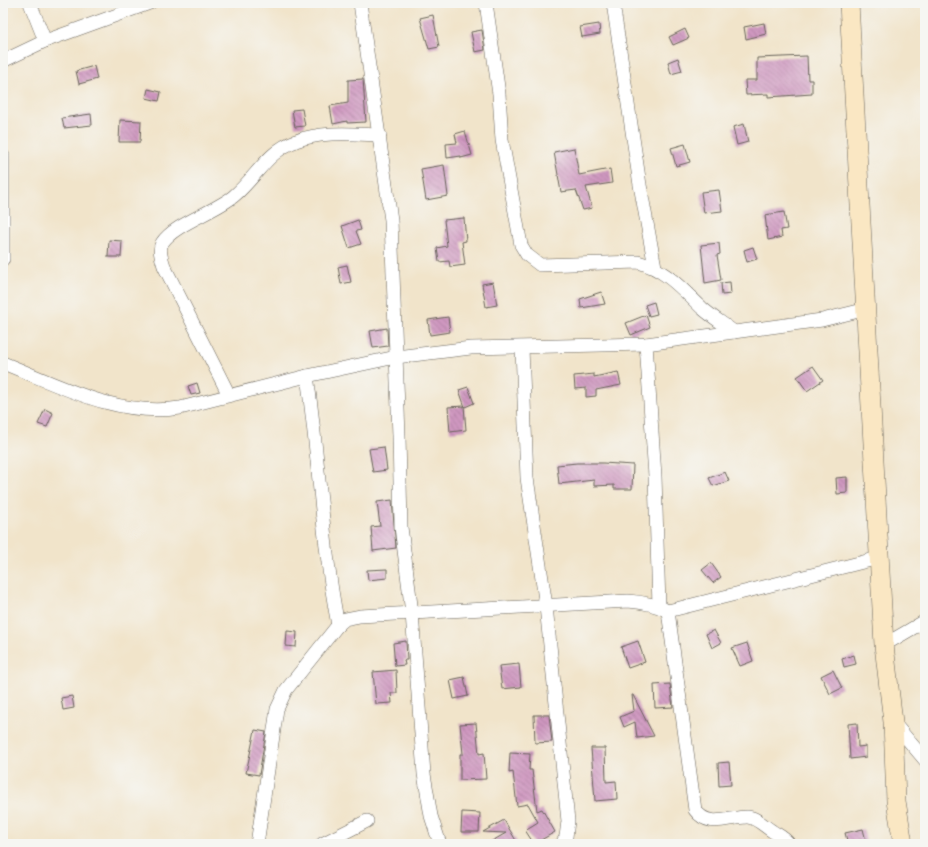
<svg xmlns="http://www.w3.org/2000/svg" width="928" height="847" font-family="'Gentium Book Plus',serif">
	<style>
		.building { fill: url(#building-back-hatch) }
		.lines { fill: none; stroke-linecap: round; stroke-linejoin: round }
		.street-casing { stroke: #676259; stroke-width: 14 }
		.secondary-casing { stroke: #676259; stroke-width: 20 }
		.street { stroke: #fff; stroke-width: 13 }
		.secondary { stroke: #fae7c3; stroke-width: 19 }
	</style>
	<defs>
		<pattern id="building-back-hatch" width="6" height="6" patternUnits="userSpaceOnUse"><rect width="6" height="6" fill="#cf97c0"/><path d="M-1 5l2 2M0 0l6 6M5-1l2 2" fill="none" stroke="#a77a9b"/></pattern>
	</defs>
	<rect width="100%" height="100%" fill="#f6f6f2"/>
	<filter id="ink" filterUnits="userSpaceOnUse"><feTurbulence type="fractalNoise" baseFrequency=".025" numOctaves="2"/><feDisplacementMap in="SourceGraphic" scale="8" xChannelSelector="R" yChannelSelector="G"/><feConvolveMatrix kernelMatrix="1 2 1 2 8 2 1 2 1" color-interpolation-filters="sRGB"/></filter>
	<filter id="wash" filterUnits="userSpaceOnUse"><feTurbulence type="fractalNoise" baseFrequency=".012" numOctaves="4" result="noise"/><feDisplacementMap in="SourceGraphic" scale="16" xChannelSelector="R" yChannelSelector="G"/><feGaussianBlur stdDeviation="0.9" result="paint"/><feColorMatrix in="noise" values="0 0 0 0 0 0 0 0 0 0 0 0 0 0 0 0 0 1.4 0 .05"/><feComposite in="paint" operator="in"/></filter>
	<g filter="url(#wash)">
		<rect width="100%" height="100%" fill="#f1e4ca"/>
		<g id="blocks">
			<g class="building">
				<polygon points="433,15 439,47 429,49 420,18"/>
				<polygon points="764,23 766,34 746,39 744,27"/>
				<polygon points="599,24 600,34 582,37 580,27"/>
				<polygon points="685,29 689,38 673,45 669,37"/>
				<polygon points="482,30 485,50 475,52 471,32"/>
				<polygon points="807,56 808,80 812,80 812,94 768,97 768,94 746,95 745,80 757,80 757,58"/>
				<polygon points="678,58 682,71 671,74 668,62"/>
				<polygon points="94,66 97,79 79,84 76,71"/>
				<polygon points="363,79 366,122 347,123 347,121 333,124 330,106 348,103 348,80"/>
				<polygon points="148,89 161,92 159,101 146,98"/>
				<polygon points="302,109 305,126 295,127 292,110"/>
				<polygon points="91,114 92,125 64,128 62,118"/>
				<polygon points="120,120 141,121 140,142 119,142"/>
				<polygon points="744,124 748,142 737,145 733,127"/>
				<polygon points="465,131 472,155 461,158 461,156 447,158 446,144 457,143 455,134"/>
				<polygon points="685,144 690,162 676,166 671,148"/>
				<polygon points="574,148 579,175 610,169 612,183 586,187 592,208 583,210 576,190 561,192 554,152"/>
				<polygon points="444,165 448,196 426,200 421,169"/>
				<polygon points="719,190 722,211 704,213 701,192"/>
				<polygon points="784,212 787,229 781,230 782,237 768,240 765,215"/>
				<polygon points="464,218 466,241 462,242 465,265 450,267 449,261 439,262 437,248 447,246 444,220"/>
				<polygon points="358,220 361,230 356,231 361,244 349,248 342,226"/>
				<polygon points="109,240 122,241 121,257 108,257"/>
				<polygon points="719,243 720,254 717,255 721,280 705,283 701,245"/>
				<polygon points="753,247 757,259 747,262 744,250"/>
				<polygon points="347,265 351,282 341,284 338,267"/>
				<polygon points="493,282 497,305 486,307 482,284"/>
				<polygon points="730,282 731,294 722,295 721,283"/>
				<polygon points="601,292 605,304 581,308 580,299"/>
				<polygon points="654,302 657,314 649,316 645,305"/>
				<polygon points="646,315 650,327 631,335 626,323"/>
				<polygon points="448,317 450,332 430,335 428,320"/>
				<polygon points="387,328 388,346 373,348 370,331"/>
				<polygon points="813,366 823,380 807,391 797,377"/>
				<polygon points="618,372 621,385 596,390 596,396 586,397 586,388 575,389 574,376 594,374 594,377"/>
				<polygon points="197,383 200,393 191,395 188,386"/>
				<polygon points="468,387 474,403 465,407 459,390"/>
				<polygon points="464,406 466,430 450,432 448,407"/>
				<polygon points="45,409 53,413 47,427 38,424"/>
				<polygon points="384,447 387,470 373,472 369,449"/>
				<polygon points="577,463 603,463 633,465 632,489 614,489 614,485 594,486 594,480 559,484 557,465"/>
				<polygon points="725,472 729,481 713,486 709,478"/>
				<polygon points="847,477 847,493 837,494 836,478"/>
				<polygon points="392,500 396,548 373,551 371,527 380,526 377,502"/>
				<polygon points="711,563 721,577 713,583 702,570"/>
				<polygon points="387,569 387,578 368,580 367,570"/>
				<polygon points="714,630 721,643 712,648 706,634"/>
				<polygon points="287,631 297,632 296,647 286,646"/>
				<polygon points="406,641 407,660 404,660 405,665 395,666 393,643"/>
				<polygon points="638,641 645,662 628,668 621,647"/>
				<polygon points="747,643 753,661 740,666 732,648"/>
				<polygon points="854,655 856,664 844,667 842,659"/>
				<polygon points="519,664 521,687 502,689 499,666"/>
				<polygon points="396,670 397,693 391,693 392,703 376,704 373,672"/>
				<polygon points="833,670 842,688 830,694 821,676"/>
				<polygon points="464,677 468,696 454,699 450,680"/>
				<polygon points="670,684 673,707 655,708 654,685"/>
				<polygon points="632,695 633,695 654,736 637,738 635,722 624,727 620,717 634,711"/>
				<polygon points="72,696 74,708 63,710 61,698"/>
				<polygon points="534,715 549,715 552,742 535,743"/>
				<polygon points="476,723 479,754 484,753 486,779 460,780 460,754 463,754 460,724"/>
				<polygon points="857,723 858,747 866,746 866,757 850,759 848,724"/>
				<polygon points="255,730 266,732 259,775 246,773"/>
				<polygon points="591,748 605,748 606,782 616,781 617,799 595,801"/>
				<polygon points="510,753 530,754 529,770 532,770 537,811 542,809 555,832 534,844 525,830 538,822 528,804 517,806 513,772 509,773"/>
				<polygon points="729,762 731,785 719,786 718,763"/>
				<polygon points="462,812 480,813 479,832 461,832"/>
				<polygon points="504,820 518,844 487,844 506,833 483,832"/>
				<polygon points="863,829 866,841 848,844 845,833"/>
			</g>
		</g>
	</g>
	<g filter="url(#ink)">
		<use href="#blocks" fill-opacity="0" stroke="#676259" stroke-width="1"/>
		<g class="lines">
			<defs>
				<g id="street">
					<polyline points="30,3 45,41"/>
					<polyline points="360,3 391,220 399,436 401,527 412,613 424,774 431,816 440,844"/>
					<path d="M486 3 499 94 502 140 521 245 527 255 540 265 638 262C665 269 682 289 702 308 712 317 724 324 734 332"/>
					<polyline points="613,3 640,185 655,267"/>
					<polyline points="3,61 45,41 150,3"/>
					<polyline points="3,156 3,259"/>
					<polyline points="646,344 655,476 659,606"/>
					<polyline points="522,348 527,478 546,606 568,821 566,837 562,844"/>
					<path d="M3 363C59 385 118 418 180 408L307 376 396 357 471 348 646 344 822 320 867 309"/>
					<path d="M307 376C319 458 322 543 338 625"/>
					<path d="M229 395 164 266C162 259 158 250 162 243 174 224 217 211 235 195 256 177 269 150 296 141 323 131 351 134 380 135"/>
					<path d="M668 611 695 810C709 829 728 817 747 817 756 817 764 826 772 831 778 835 785 838 789 844"/>
					<polyline points="884,645 925,621"/>
					<polyline points="893,722 925,760"/>
					<path d="M257 844 277 709 286 690 338 625 345 619 360 616 628 601C642 602 655 604 668 611L879 558"/>
					<polyline points="322,844 367,821"/>
				</g>
				<polyline id="secondary" points="849,3 884,645 893,722 896,801 903,844"/>
			</defs>
			<use href="#street" class="street-casing"/>
			<use href="#secondary" class="secondary-casing"/>
			<use href="#street" class="street"/>
			<use href="#secondary" class="secondary"/>
		</g>
	</g>
	<rect width="928" height="847" fill="none" stroke="#f6f6f2" stroke-width="16"/>
</svg>
